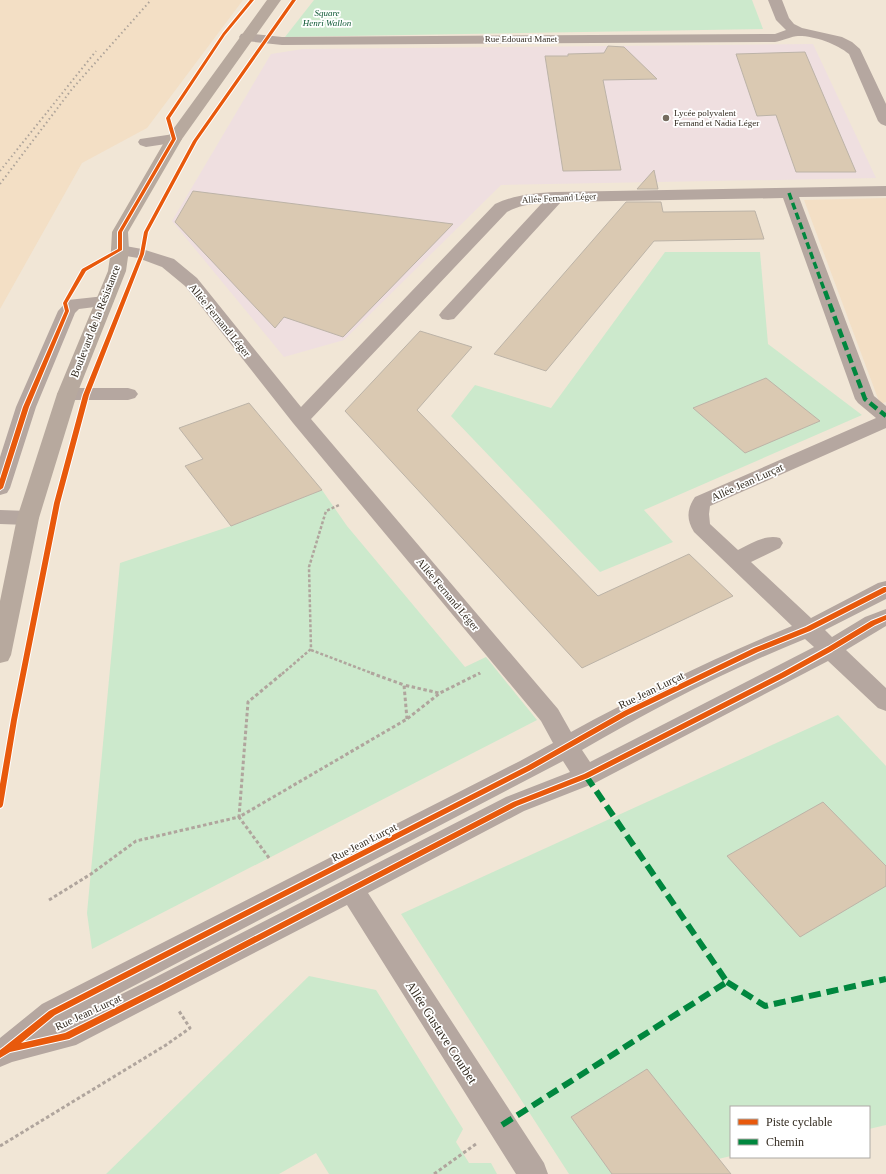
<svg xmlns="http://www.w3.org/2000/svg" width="886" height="1174" font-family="Georgia,serif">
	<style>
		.built { fill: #f3dfc5 }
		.education { fill: #efdfe0 }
		.green { fill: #cce9cc }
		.building { fill: #dac9b2; stroke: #bcb3a7 }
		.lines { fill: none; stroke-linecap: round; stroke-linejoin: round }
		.path-far1 { stroke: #b0a59d; stroke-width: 2.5; stroke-dasharray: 3 2; stroke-linecap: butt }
		.path { stroke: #b0a59d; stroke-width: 3; stroke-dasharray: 3.5 2.5; stroke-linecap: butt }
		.minor { fill: #b5a7a0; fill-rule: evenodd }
		.major { fill: #b7a99e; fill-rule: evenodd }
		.rail { stroke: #aea49a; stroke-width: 2; stroke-dasharray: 1.5 3; stroke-linecap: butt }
		.quiet-far2 { stroke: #00873e; stroke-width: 3.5; stroke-dasharray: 7 3.5; stroke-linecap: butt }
		.quiet-far1 { stroke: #00873e; stroke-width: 4.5; stroke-dasharray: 9 4.5; stroke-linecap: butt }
		.quiet { stroke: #00873e; stroke-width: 6; stroke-dasharray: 12 6; stroke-linecap: butt }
		.cycleway-casing { stroke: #fff; stroke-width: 2 }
		.cycleway { fill: #e8590c; fill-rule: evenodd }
		.poi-dot { fill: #756c5f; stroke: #fff; stroke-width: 1.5 }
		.labels { text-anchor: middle; stroke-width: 3.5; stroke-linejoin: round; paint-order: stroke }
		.far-park-label { font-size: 9px; font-style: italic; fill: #0c5733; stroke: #fff }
		.far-street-label { font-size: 9px; fill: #322a1f; stroke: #fff }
		.far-poi-label { font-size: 9px; fill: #322a1f; stroke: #fff; text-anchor: start }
		.street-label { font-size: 11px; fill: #322a1f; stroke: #fff }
		.near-street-label { font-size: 13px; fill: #322a1f; stroke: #fff }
	</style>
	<rect width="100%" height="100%" fill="#f1e6d6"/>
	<g class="built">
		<polygon points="0,0 243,0 147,128 82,163 0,309"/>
		<polygon points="886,198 886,402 880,404 804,200"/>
	</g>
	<polygon class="education" points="813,44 876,178 501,185 344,340 284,357 172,221 271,54 303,49"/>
	<g class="green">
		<polygon points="314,0 752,0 763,29 285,37"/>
		<polygon points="665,252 760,252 768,344 862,415 644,510 673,542 600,572 451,416 475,385 551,408"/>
		<polygon points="322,490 347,526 465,667 486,657 537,720 92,949 87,913 120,563 231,526"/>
		<polygon points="838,715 886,766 886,1125 869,1129 869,1107 731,1107 731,1156 718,1159 647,1069 571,1117 612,1174 569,1174 401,914"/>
		<polygon points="309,976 376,990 463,1129 456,1142 469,1163 491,1163 497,1174 329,1174 316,1153 279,1174 106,1174"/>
	</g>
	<g class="building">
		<polygon points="608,46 624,47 657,79 603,80 621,170 563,171 545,56 568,56 568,54 604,53"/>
		<polygon points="805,52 856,172 796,172 776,115 757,116 736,54"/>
		<polygon points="654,170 658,189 637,189"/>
		<polygon points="193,191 453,224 343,337 284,317 275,328 175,222"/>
		<polygon points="626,202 661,202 663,212 755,211 764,239 654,241 546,371 494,354"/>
		<polygon points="420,331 472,347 417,410 598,596 689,554 733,596 582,668 345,411"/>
		<polygon points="766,378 820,421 745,453 693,408"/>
		<polygon points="249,403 322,490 231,526 185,466 203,459 179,428"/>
		<polygon points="823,802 886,866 886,886 800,937 727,856"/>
		<polygon points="647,1069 731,1174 612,1174 571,1117"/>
	</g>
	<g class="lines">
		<g class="path-far1">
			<polyline points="311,650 374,674"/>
			<polyline points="282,674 311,649 309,567 326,511 339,505"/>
			<polyline points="479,674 480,673"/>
		</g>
		<g class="path">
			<polyline points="371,673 404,685"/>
			<polyline points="407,719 404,685 439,693"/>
			<polyline points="269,858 239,817 407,719 440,693 480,673"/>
			<polyline points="49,900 91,874 136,841 239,817 248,702 283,673"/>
			<polyline points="0,1146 166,1045 190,1028 179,1011"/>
			<polyline points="434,1174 476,1144"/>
		</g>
		<g class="minor">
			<path d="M768 0H782L789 18 794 24 802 28 842 37 852 42 860 49 886 104V126L881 124 878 121 849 54C837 44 815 36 799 36 795 35 781 41 775 42L282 45 246 41 241 40 239 37 241 34 246 33 282 37 775 34 786 30 776 20Z"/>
			<polygon points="174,134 179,136 182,139 179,142 146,147 140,145 138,142 140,139"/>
			<path d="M886 186V196L799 197 874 396 886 406V428L710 506 709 514 710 524 738 550C751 544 765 534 780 538L783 543 780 548 751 562 811 618 878 583 886 581V599L825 630 832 637 865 617 886 609V626L846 650 886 688V711L878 708 828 661 595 783 524 811 368 893 544 1163 548 1174H516L347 905 76 1045 12 1062 0 1067V1038L42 1004 520 761 553 743 541 721 293 423 185 286 162 267 138 258 114 254 111 250 114 246 120 245 142 249 174 259 197 278 301 407 495 204C514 195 535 193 556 192ZM783 198 855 399 858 403 876 418 695 497C687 509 686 519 694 532L792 626C716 657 642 693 571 732L558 709 311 419 507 212C518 206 529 204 542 203L442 311 439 315 442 319 448 320 454 319 561 202ZM805 639 814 647 590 762 582 750C654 708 728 670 805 639ZM563 761 570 772 506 797 154 978 59 1025Z"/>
			<polygon points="105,296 111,297 114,301 111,305 79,309 75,313 36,407 10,488 7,493 0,495 0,457 16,407 58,311 68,300"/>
			<polygon points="67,388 128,388 135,390 138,394 135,398 128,400 67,400 60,398 57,394 60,390"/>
			<polygon points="0,510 28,511 35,513 39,518 35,523 28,525 0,524"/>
		</g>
		<polygon class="major" points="267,0 281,0 182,139 128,232 129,250 126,271 77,394 39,518 11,655 8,661 0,663 0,601 17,518 57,394 108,271 111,250 112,232 166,139"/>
		<g class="rail">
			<polyline points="0,171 96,51"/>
			<polyline points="0,184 72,89 151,0"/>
		</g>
		<polyline class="quiet-far2" points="789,193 825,292"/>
		<polyline class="quiet-far1" points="825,291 865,399 886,416"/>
		<g class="quiet">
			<polyline points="727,982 765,1006 886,979"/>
			<polyline points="502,1125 727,982 586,776"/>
		</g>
		<defs>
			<g id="cycleway">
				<polygon points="250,0 254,0 225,35 170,118 176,139 122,232 122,250 86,271 67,303 69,311 29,407 3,488 0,490 0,479 23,407 65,311 63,303 82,269 118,249 118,232 172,139 166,118 223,33"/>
				<polygon points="292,0 296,0 197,141 148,232 144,254 89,395 60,503 17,720 3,805 2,807 0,808 0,784 11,720 54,503 83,395 140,254 144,232 193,141"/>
				<polygon points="884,587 886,587 886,592 810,631 758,652 628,715 531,770 55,1015 21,1043 65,1033 161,985 513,802 584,774 781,673 828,647 871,621 886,615 886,620 875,625 832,651 785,677 588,778 517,806 167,989 69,1039 10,1052 0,1058 0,1050 4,1047 49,1011 527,766 624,711 754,648 806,627"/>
			</g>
		</defs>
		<use href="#cycleway" class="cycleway-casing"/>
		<use href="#cycleway" class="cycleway"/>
	</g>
	<circle class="poi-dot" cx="666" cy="118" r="4"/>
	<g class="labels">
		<g class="far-park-label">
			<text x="327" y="16">Square<tspan x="327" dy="10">Henri Wallon</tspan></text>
		</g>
		<g class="far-street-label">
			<text x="521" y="42">Rue Edouard Manet</text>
			<text transform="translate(559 198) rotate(-3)" y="3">Allée Fernand Léger</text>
		</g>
		<g class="far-poi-label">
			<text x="674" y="116">Lycée polyvalent<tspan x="674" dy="10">Fernand et Nadia Léger</tspan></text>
		</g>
		<g class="street-label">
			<text transform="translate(220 320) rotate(51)" y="4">Allée Fernand Léger</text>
			<text transform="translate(95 321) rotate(-69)" y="4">Boulevard de la Résistance</text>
			<text transform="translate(747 482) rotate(-24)" y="4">Allée Jean Lurçat</text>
			<text transform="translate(448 594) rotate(50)" y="4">Allée Fernand Léger</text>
			<text transform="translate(651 690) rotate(-26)" y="4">Rue Jean Lurçat</text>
			<text transform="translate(364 842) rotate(-27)" y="4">Rue Jean Lurçat</text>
			<text transform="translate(88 1012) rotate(-25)" y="4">Rue Jean Lurçat</text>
		</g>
		<g class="near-street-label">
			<text transform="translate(442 1032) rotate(57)" y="5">Allée Gustave Courbet</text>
		</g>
	</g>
	<rect x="730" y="1106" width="140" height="52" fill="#ffffff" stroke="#adaaa5"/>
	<rect x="738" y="1119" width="20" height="6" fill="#e8590c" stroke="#adaaa5"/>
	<text x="766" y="1126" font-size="12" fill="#322a1f">Piste cyclable</text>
	<rect x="738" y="1139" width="20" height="6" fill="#00873e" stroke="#adaaa5"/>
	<text x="766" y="1146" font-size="12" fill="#322a1f">Chemin</text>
</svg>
